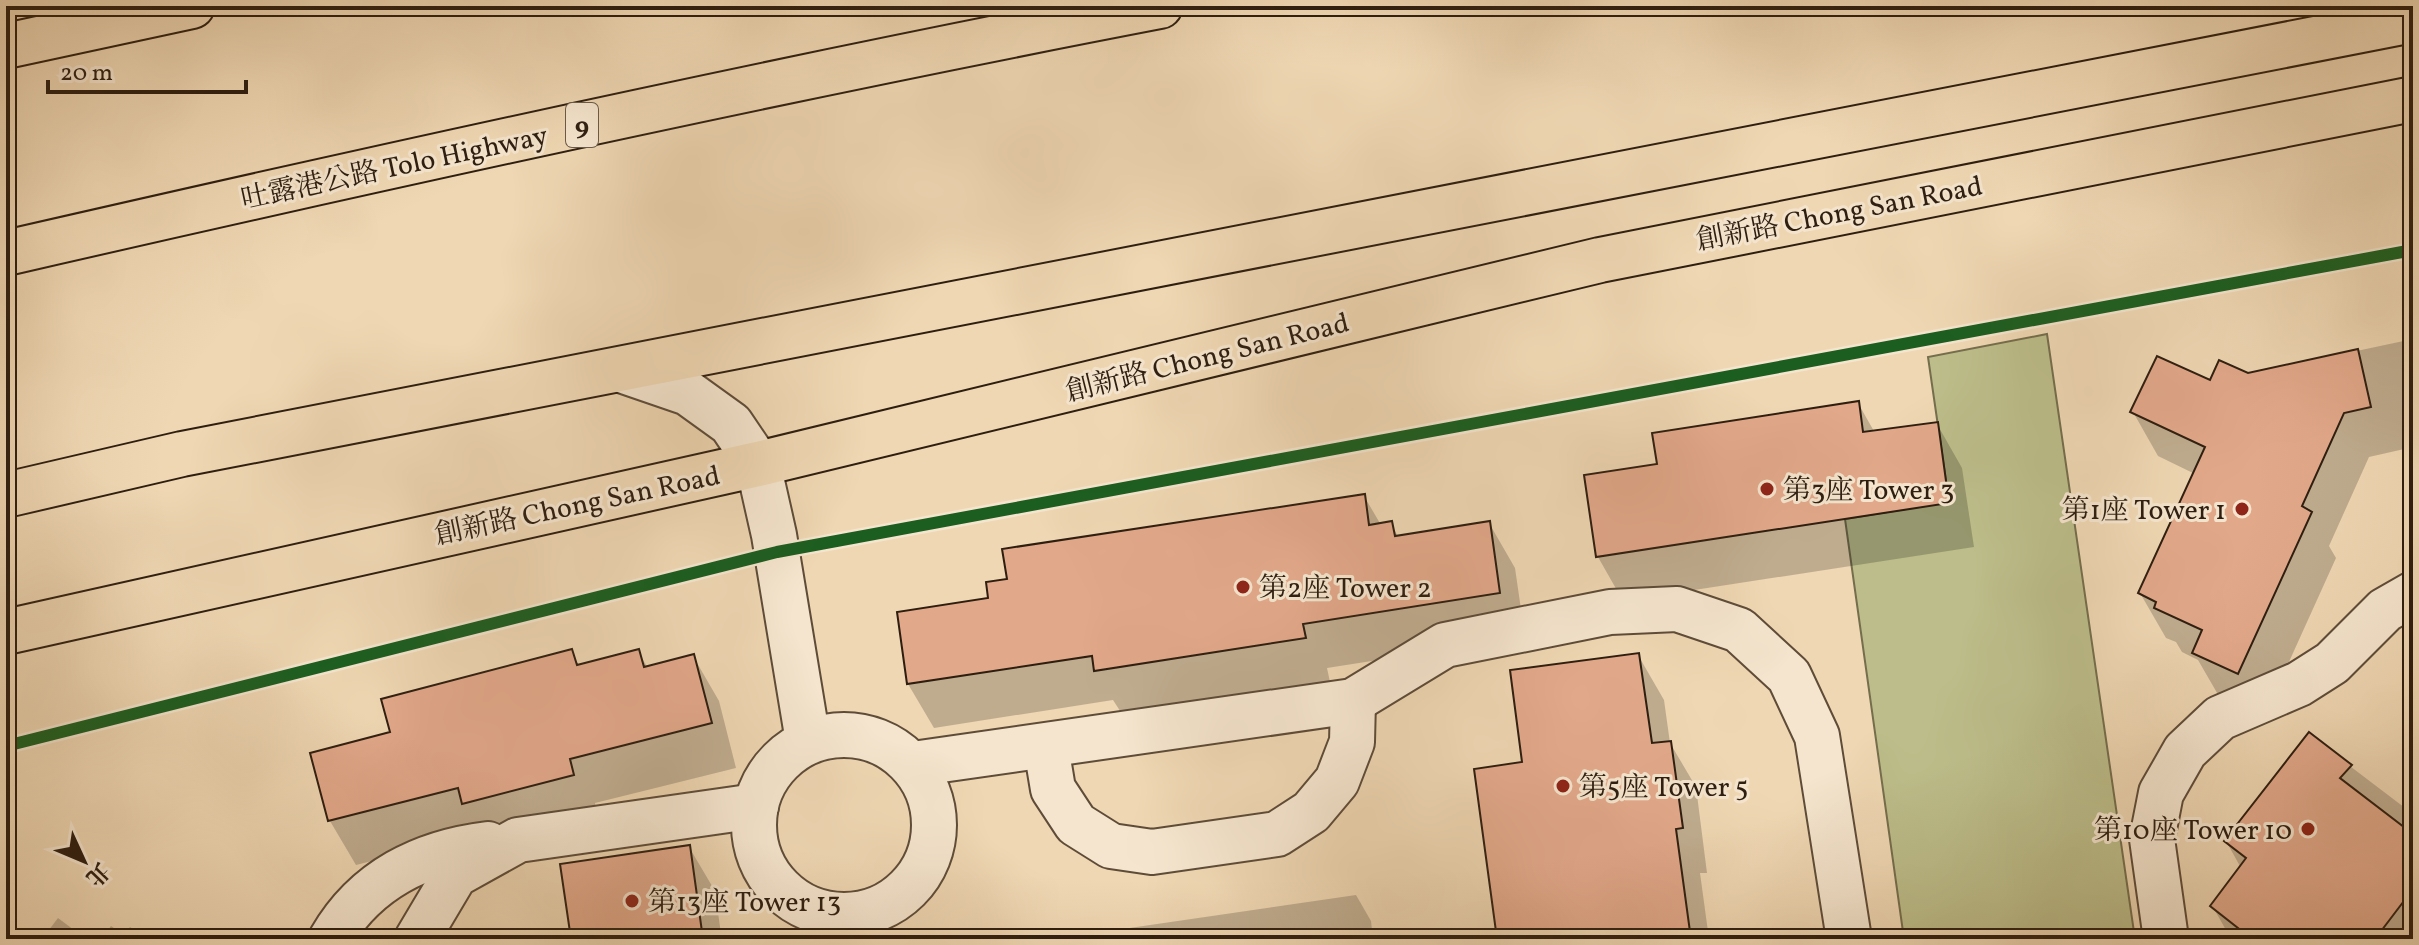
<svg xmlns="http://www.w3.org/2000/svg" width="2419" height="945" font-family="Vollkorn,'Noto Serif TC',serif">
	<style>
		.green { fill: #bcbd8a; stroke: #756e4d; stroke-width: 2 }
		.shadow { fill: #0003 }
		.building { fill: #e2a88a; stroke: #2e1e10; stroke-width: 2 }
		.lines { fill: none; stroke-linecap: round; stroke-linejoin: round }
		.minor-casing { stroke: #5e4c39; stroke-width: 48 }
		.major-casing { stroke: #2e1e10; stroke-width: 48 }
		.highway-casing { stroke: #2e1e10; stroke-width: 48 }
		.minor { stroke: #f5e5ce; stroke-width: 44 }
		.major { stroke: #efd7b3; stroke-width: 44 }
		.highway { stroke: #efd7b3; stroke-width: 44 }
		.cycleway-casing { stroke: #f5e5ce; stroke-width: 17 }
		.cycleway { stroke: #1b5e20; stroke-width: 12 }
		.poi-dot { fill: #8f2418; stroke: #f5e5ce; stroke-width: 3 }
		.labels { text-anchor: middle; stroke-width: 6; stroke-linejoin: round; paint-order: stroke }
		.shield { fill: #f5e5ce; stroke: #6a5a49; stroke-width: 2 }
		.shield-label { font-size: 26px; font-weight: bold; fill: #2e1e10 }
		.street-label { font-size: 28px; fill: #2e1e10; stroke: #f5e5ce }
		.poi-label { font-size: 28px; fill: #2e1e10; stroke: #f5e5ce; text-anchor: start }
	</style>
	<rect width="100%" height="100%" fill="#efd7b3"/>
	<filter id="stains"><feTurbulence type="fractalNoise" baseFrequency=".0025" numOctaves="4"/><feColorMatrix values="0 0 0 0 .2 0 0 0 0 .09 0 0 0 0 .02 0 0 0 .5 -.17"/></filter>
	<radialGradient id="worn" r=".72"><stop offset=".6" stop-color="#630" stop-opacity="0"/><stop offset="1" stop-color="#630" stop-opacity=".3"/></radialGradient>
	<polygon class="green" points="2047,334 2135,939 1904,939 1845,519 1949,502 1928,357"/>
	<g class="shadow">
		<polygon points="2413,339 2413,447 2369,457 2329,546 2336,558 2264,717 2220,698 2198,660 2182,652 2176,642 2166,638 2140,593 2195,474 2158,456 2133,412 2211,382"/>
		<polygon points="1858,403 1875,433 1937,424 1962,468 1974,547 1623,601 1598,557 1659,466"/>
		<polygon points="1364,496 1381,525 1391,524 1399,538 1489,523 1515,568 1525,637 1327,668 1330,682 1122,714 1113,700 934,728 908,684 990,600"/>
		<polygon points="571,652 580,667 638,652 648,668 693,656 719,701 736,768 595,803 598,820 481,833 356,865 330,821 313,754 392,733"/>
		<polygon points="1638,655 1664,700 1670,743 1696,787 1707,873 1700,873 1709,939 1499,939 1524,763"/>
		<polygon points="2309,735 2413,814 2413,939 2231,939 2213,907 2241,868 2226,841"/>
		<polygon points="689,847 715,891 721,934 751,930 756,939 573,939"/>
		<polygon points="1356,895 1371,921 1373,939 1054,939"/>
		<polygon points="58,918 86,939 42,939"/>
		<polygon points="111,926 124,935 130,927 147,939 101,939"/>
	</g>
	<g class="building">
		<polygon points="2358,349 2371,407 2344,413 2302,506 2312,512 2238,674 2192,653 2202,630 2154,608 2156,602 2138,593 2205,447 2130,412 2157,356 2210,380 2219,360 2248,373"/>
		<polygon points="1859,401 1863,432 1938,422 1949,503 1596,557 1584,475 1657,464 1652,433"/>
		<polygon points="1365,494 1369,525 1392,521 1395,536 1490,521 1500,593 1303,624 1306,638 1094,671 1092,656 907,684 897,612 988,598 986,582 1007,579 1002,549"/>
		<polygon points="572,649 577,665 639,649 644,667 694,654 712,723 570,759 574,775 462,804 458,788 328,821 310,753 390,732 381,699"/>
		<polygon points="1639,653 1652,743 1671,741 1683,828 1676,829 1691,939 1497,939 1474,769 1522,762 1510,670"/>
		<polygon points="2309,732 2352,765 2340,778 2413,834 2413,889 2375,939 2252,939 2210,906 2246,858 2224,841"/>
		<polygon points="690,845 703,939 571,939 560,864"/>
	</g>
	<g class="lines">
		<defs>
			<g id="minor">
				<polyline points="621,370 688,393 731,424 758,464 774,535 808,741"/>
				<circle cx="844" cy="825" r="90"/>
				<polyline points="1046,747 1053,789 1076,824 1111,846 1152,852 1277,834 1311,812 1337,781 1352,742 1353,701"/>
				<polyline points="913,764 1353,701 1445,645 1610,612 1677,609 1739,630 1789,676 1817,736 1849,939"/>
				<path d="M331 939C365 880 422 852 488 844"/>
				<polyline points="417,939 455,875 518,840 756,806"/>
				<polyline points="2166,939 2152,839 2161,793 2185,751 2220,718 2299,684 2332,663 2385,610 2413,594"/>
			</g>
			<g id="major">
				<polyline points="6,495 182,454 2413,20"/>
				<polyline points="6,632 758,464 1600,260 2413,99"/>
			</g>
			<g id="highway">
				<polyline points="6,46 192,6"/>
				<path d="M6 253C389 165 774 80 1160 6"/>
			</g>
		</defs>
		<use href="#minor" class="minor-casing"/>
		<use href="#major" class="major-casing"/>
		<use href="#highway" class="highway-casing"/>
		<use href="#minor" class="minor"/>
		<use href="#major" class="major"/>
		<use href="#highway" class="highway"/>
		<defs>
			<polyline id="cycleway" points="6,746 777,552 2413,250"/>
		</defs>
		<use href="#cycleway" class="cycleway-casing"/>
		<use href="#cycleway" class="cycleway"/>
	</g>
	<g class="poi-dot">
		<circle cx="1767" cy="489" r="8"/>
		<circle cx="2242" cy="509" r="8"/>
		<circle cx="1243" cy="587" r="8"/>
		<circle cx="1563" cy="786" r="8"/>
		<circle cx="2308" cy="829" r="8"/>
		<circle cx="632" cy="901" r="8"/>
	</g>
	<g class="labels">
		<rect class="shield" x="566" y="103" width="32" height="44" rx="6"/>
		<g class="shield-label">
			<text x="582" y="134">9</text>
		</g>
		<g class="street-label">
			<text transform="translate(394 166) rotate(-12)" y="10">吐露港公路 Tolo Highway</text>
			<text transform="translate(1839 212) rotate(-11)" y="10">創新路 Chong San Road</text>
			<text transform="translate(1207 356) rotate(-14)" y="10">創新路 Chong San Road</text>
			<text transform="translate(577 504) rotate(-12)" y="10">創新路 Chong San Road</text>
		</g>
		<g class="poi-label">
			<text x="1783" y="499">第3座 Tower 3</text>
			<text x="2226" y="519" text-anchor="end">第1座 Tower 1</text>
			<text x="1259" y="597">第2座 Tower 2</text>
			<text x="1579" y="796">第5座 Tower 5</text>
			<text x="2292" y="839" text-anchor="end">第10座 Tower 10</text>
			<text x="648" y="911">第13座 Tower 13</text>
		</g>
	</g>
	<rect width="2419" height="945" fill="none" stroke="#efd7b3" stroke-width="32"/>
	<rect x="8" y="8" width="2403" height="929" fill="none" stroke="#2e1e10" stroke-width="4"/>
	<rect x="16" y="16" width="2387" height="913" fill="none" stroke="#2e1e10" stroke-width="2"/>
	<g transform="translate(84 861) rotate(134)" stroke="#f5e5ce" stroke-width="6" paint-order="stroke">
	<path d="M0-6L14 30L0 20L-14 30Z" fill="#2e1e10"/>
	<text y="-12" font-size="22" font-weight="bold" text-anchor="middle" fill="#2e1e10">北</text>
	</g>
	<path d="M48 80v12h198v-12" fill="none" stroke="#2e1e10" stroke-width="4"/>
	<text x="60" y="80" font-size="24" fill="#2e1e10" stroke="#f5e5ce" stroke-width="6" paint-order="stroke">20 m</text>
	<rect width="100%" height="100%" filter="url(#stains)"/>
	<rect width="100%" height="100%" fill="url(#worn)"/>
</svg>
